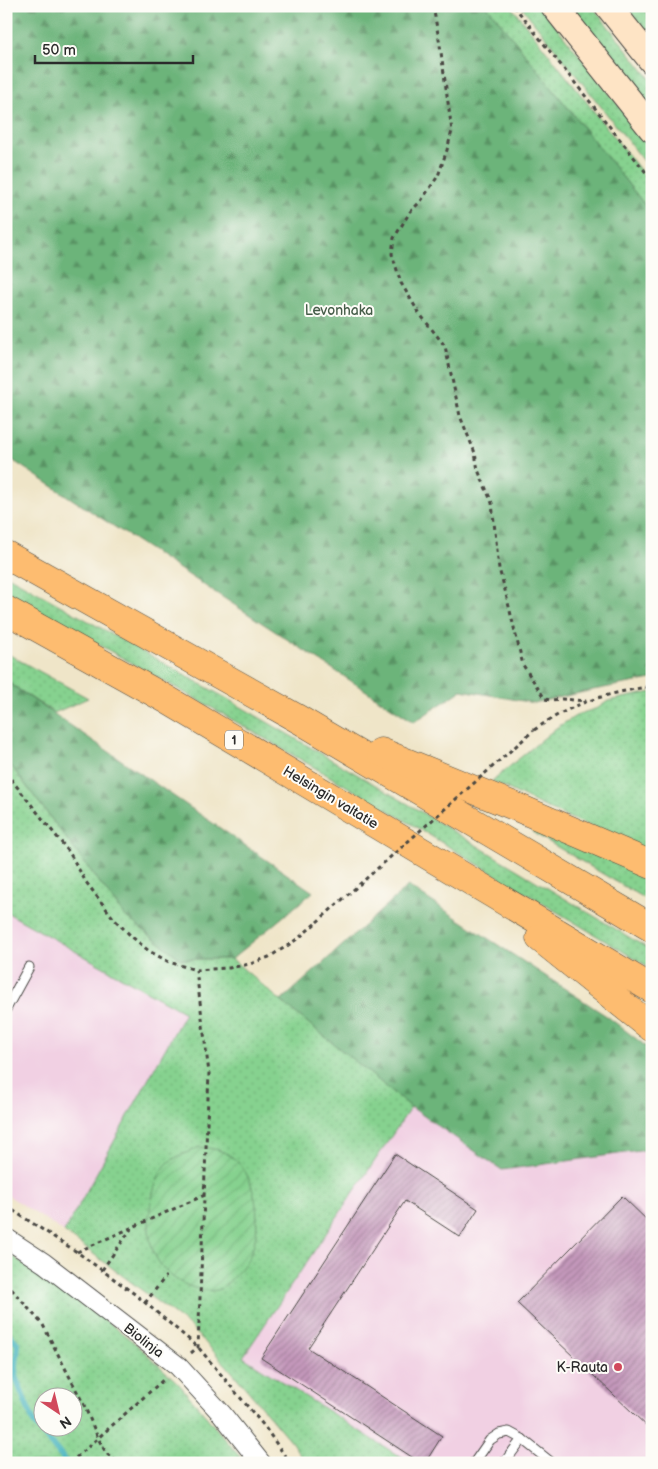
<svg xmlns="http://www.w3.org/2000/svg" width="658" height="1469" font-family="'Balsamiq Sans',sans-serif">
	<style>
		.built { fill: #f1d0e3 }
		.grass { fill: url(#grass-dots); stroke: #587e5d; fill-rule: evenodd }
		.forest { fill: url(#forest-firs); stroke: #4c7052 }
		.garden { fill: url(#garden-furrows); stroke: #587e5d }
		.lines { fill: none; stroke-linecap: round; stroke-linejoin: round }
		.stream { stroke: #44b3be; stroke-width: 6 }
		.building { fill: url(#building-hatch) }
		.service-casing { stroke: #484743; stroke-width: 11 }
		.minor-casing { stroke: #484743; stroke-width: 21 }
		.secondary-casing { stroke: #484743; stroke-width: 28 }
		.motorway-casing { stroke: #484743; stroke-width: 29 }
		.path { stroke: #484743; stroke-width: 3; stroke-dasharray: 4 4; stroke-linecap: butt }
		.service { stroke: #fff; stroke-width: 9 }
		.minor { stroke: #fff; stroke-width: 19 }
		.secondary { stroke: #fee4c5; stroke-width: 26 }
		.motorway { stroke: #fdbc6f; stroke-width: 28 }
		.path-bridge { stroke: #484743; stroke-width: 3; stroke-dasharray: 4 4; stroke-linecap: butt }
		.poi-dot { fill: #d1495b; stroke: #fdfcf7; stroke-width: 2 }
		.labels { text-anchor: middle; stroke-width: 4; stroke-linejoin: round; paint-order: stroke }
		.shield { fill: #fdfcf7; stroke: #6a6a68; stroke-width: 1 }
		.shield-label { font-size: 12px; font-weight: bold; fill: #2b2b2b }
		.park-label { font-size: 14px; fill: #465d49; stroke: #fdfcf7 }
		.street-label { font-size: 14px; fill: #2b2b2b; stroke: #fdfcf7 }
		.poi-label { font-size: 14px; fill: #2b2b2b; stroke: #fdfcf7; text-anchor: end }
	</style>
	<defs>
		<pattern id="grass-dots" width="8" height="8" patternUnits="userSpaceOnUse" patternTransform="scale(1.25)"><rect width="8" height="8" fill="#86d28f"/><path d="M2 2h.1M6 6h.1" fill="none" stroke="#74b47c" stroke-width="1.8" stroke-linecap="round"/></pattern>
		<pattern id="forest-firs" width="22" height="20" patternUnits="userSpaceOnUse" patternTransform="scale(1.25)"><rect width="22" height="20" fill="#6cb47a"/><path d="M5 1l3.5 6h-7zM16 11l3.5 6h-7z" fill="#599364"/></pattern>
		<pattern id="garden-furrows" width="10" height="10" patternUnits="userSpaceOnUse" patternTransform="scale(1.25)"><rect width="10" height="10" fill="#86d28f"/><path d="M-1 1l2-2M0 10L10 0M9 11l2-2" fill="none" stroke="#74b47c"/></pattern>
		<pattern id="building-hatch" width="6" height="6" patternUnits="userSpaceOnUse" patternTransform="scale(1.25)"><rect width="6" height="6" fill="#c498bb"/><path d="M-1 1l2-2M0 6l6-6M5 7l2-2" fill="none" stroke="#9f7c98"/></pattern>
	</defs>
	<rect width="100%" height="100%" fill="#fdfcf7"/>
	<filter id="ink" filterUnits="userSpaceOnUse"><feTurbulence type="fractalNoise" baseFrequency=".02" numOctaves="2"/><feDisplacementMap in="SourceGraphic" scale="10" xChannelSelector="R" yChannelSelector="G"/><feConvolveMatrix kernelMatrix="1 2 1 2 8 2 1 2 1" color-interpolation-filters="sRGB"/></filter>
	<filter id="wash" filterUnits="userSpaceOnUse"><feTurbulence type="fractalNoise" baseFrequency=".0096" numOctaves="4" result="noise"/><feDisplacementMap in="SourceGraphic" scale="20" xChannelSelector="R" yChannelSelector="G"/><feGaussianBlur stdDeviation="1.12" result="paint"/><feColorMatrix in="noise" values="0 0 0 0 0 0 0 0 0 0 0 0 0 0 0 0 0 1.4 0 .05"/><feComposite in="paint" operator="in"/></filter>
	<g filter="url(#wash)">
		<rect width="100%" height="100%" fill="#efe5c8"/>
		<g class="built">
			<polygon points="6,912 185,1013 64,1232 6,1194"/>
			<polygon points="411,1107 502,1170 647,1150 652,1154 652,1463 410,1463 243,1357"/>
		</g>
		<g class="grass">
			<polygon points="487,6 511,6 652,185 652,214"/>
			<polygon points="521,6 540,6 652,147 652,171"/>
			<polygon points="568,6 592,6 652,81 652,112"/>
			<polygon points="620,6 641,6 652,19 652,46"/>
			<polygon points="6,575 224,697 408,804 652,951 652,969 396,815 214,709 6,593"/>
			<polygon points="6,653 88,698 54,713 6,681"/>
			<polygon points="652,692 652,852 551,810 492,781 556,728 579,714 598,708 608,701"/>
			<polygon points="6,759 125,916 181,959 232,959 281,1001 411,1107 243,1357 410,1463 305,1463 293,1444 227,1366 191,1327 64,1232 185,1013 6,912"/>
			<polygon points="534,828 652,878 652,903 532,832"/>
			<path d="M6 1252 74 1296 135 1343 179 1384 245 1463H6ZM42 1396H72V1426H42Z"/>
		</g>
		<g class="forest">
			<polygon points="6,6 487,6 652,214 652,679 593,690 534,703 462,690 414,722 6,456"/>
			<polygon points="6,681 313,892 232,959 181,959 125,916 6,759"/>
			<polygon points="408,886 608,1017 652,1051 652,1154 647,1150 502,1170 411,1107 281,1001"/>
		</g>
		<path class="garden" d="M200 1147C211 1148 223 1150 232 1157 258 1175 263 1228 250 1255 247 1262 242 1268 237 1273 232 1278 226 1286 220 1289 214 1292 204 1290 198 1289 187 1286 176 1281 168 1273 159 1265 154 1255 151 1244 145 1223 152 1177 169 1162 178 1155 190 1152 200 1147Z"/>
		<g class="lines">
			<polyline class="stream" points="6,1331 18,1344 15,1376 34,1423 67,1463"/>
		</g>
		<g id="blocks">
			<g class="building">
				<polygon points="395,1154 478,1209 460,1237 405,1201 308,1348 442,1436 425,1463 421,1463 261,1358"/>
				<polygon points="622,1196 652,1225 652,1431 517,1303"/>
			</g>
		</g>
	</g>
	<g filter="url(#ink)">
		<use href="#blocks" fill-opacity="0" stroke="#484743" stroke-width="1"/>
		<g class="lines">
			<defs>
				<g id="service">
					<polyline points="6,1009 29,967"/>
					<polyline points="474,1463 490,1440 499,1434 509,1432 522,1439 552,1463"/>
					<polyline points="504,1463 522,1439"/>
				</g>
				<polyline id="minor" points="6,1238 44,1263 178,1366 222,1414 261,1463"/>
				<g id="secondary">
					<polyline points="554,6 652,129"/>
					<polyline points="608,6 652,61"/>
				</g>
				<g id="motorway">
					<polyline points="6,555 300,720 652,928"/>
					<polyline points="6,610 166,699 652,989"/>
					<polyline points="381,752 519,808 652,865"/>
					<polyline points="540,938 652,1028"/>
				</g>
			</defs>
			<use href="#service" class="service-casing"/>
			<use href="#minor" class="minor-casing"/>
			<use href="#secondary" class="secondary-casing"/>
			<use href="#motorway" class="motorway-casing"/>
			<g class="path">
				<polyline points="433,6 440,45 452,131 447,150 438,176 421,201 410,212 394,238 392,254 401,283 419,313 445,346 460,416 475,453 478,470 492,503 499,569 504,586 523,665 545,699 550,700 562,699 586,701"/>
				<polyline points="514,6 652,180"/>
				<polyline points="648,6 652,11"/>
				<path d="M534 730C574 702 604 694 652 686"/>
				<polyline points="6,773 69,852 86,882 114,919 131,936 149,951 169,962 196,970 229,968 250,964 269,957 287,946 300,937 317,922"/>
				<polyline points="6,1206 77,1252 136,1295 198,1347 264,1426 290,1463"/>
				<polyline points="77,1252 205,1195"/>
				<polyline points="102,1270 131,1229"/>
				<polyline points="6,1283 43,1325 84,1405 98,1438 106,1453 118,1463"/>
				<polyline points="145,1303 166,1276"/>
				<polyline points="191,1353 198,1347 209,1073 196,970"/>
				<polyline points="70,1463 163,1380"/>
			</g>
			<use href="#service" class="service"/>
			<use href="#minor" class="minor"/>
			<use href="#secondary" class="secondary"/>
			<use href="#motorway" class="motorway"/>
			<polyline class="path-bridge" points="317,922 534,730"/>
		</g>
	</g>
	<circle class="poi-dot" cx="618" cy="1367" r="5"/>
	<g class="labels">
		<rect class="shield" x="225" y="730.5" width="18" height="19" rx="4"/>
		<g class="shield-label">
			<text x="234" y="744">1</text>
		</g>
		<g class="park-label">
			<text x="339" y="315">Levonhaka</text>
		</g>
		<g class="street-label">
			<text transform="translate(331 797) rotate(31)" y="5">Helsingin valtatie</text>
			<text transform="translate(144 1340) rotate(38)" y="5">Biolinja</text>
		</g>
		<g class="poi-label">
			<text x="608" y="1372">K-Rauta</text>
		</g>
	</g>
	<rect width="658" height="1469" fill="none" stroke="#fdfcf7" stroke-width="25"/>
	<g transform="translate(58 1412) rotate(145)"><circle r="24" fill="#fdfcf7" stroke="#a9a8a5"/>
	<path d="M0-4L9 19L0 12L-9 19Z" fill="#d1495b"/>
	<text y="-8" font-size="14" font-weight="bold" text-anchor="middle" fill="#2b2b2b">N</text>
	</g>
	<path d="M35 55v8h158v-8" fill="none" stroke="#2b2b2b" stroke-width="2.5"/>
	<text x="42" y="55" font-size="15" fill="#2b2b2b" stroke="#fdfcf7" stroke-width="4" paint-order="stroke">50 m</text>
</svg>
